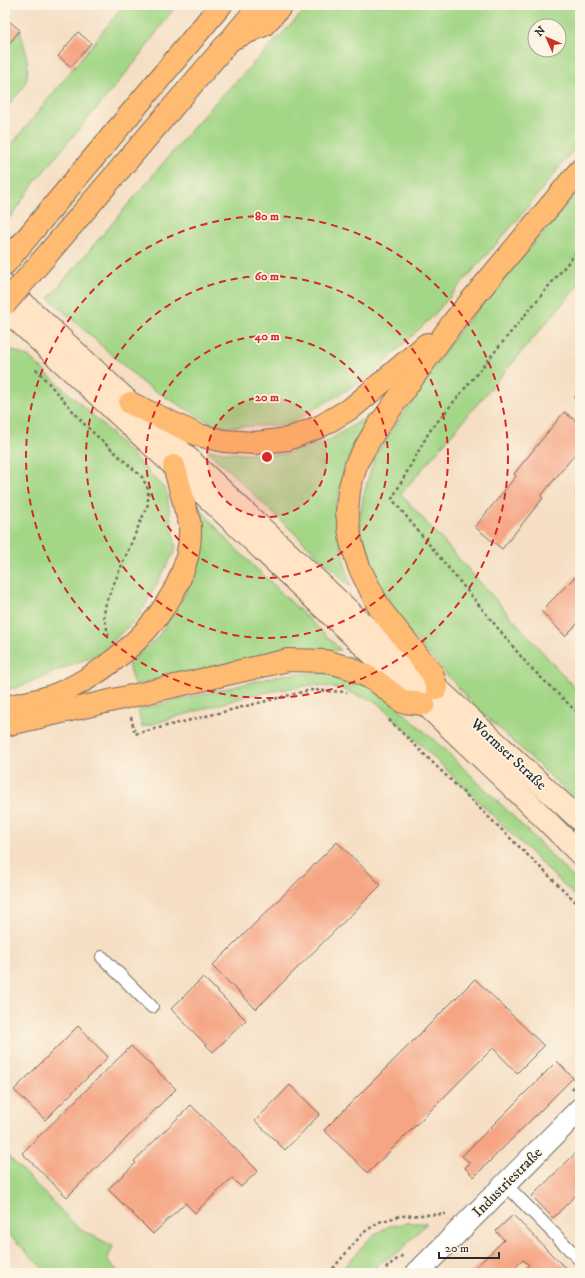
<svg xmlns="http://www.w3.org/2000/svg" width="585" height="1278" font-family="'IM FELL DW Pica',serif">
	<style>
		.green { fill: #a3d686; stroke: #678058; fill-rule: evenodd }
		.building { fill: #f5a584 }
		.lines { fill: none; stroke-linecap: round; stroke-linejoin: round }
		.service-casing { stroke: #726a60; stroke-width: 14 }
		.tertiary-casing { stroke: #726a60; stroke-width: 24 }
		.secondary-casing { stroke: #726a60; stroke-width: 24 }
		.motorway-casing { stroke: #726a60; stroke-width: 24 }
		.path { stroke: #726a60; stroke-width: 2.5; stroke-dasharray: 3 3; stroke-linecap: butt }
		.service { stroke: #fff; stroke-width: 12 }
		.tertiary { stroke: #fff; stroke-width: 22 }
		.secondary { stroke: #ffe4c6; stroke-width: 22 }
		.motorway { stroke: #ffbb71; stroke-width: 22 }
		.rail-casing { stroke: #2b2b2b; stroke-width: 4.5 }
		.rail { stroke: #fcf5e5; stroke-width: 3; stroke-dasharray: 9; stroke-linecap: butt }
		.motorway-bridge-casing { stroke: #726a60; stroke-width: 24; stroke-linecap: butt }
		.motorway-bridge { stroke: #ffbb71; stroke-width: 22 }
		.ring { fill: none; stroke: #d62828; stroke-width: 2; stroke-dasharray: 7 5 }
		.labels { text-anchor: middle; stroke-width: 3.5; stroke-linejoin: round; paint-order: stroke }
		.street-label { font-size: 15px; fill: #2b2b2b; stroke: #fcf5e5 }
		.centre { fill: #d62828; stroke: #fcf5e5; stroke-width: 2 }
		.ring-label { font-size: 12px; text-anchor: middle; font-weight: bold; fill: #d62828; stroke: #fcf5e5; stroke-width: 3.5; stroke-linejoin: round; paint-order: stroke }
	</style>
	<rect width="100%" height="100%" fill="#fcf5e5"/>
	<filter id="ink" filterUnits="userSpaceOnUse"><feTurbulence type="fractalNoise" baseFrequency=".025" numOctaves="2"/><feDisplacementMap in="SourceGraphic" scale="8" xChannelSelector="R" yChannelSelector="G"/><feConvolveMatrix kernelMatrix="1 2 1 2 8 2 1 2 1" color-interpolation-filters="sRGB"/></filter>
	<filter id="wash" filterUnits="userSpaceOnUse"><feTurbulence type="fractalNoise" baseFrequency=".012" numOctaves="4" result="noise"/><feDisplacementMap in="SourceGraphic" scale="16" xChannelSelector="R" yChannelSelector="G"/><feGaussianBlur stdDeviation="0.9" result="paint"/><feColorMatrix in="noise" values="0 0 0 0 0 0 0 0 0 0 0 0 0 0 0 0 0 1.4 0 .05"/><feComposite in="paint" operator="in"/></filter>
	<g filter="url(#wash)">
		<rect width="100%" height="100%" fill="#f5dec3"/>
		<g class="green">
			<polygon points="124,5 176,5 136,61 34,183 5,225 5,153"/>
			<path d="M310 5H580V141L519 218 433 316 370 376 287 425 218 427 145 385 49 298 208 110ZM535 26H559V50H535Z"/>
			<path d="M20 30C24 46 31 65 26 81 22 91 12 101 5 109V49Z"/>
			<polygon points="580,189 580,283 401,494 580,694 580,804 473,704 408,631 382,590 359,529 363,497 375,456 458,332"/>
			<polygon points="7,348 29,357 99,421 166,490 176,549 139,616 100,653 18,687 5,690 5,350"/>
			<polygon points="378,410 343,478 335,510 343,557 351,587 207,450 241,454 284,454 326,442"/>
			<polygon points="201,510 230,543 341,650 282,652 134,685 128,664 157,638 178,608 196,569 204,539"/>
			<polygon points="323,672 360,681 384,695 447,752 513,816 580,885 580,901 378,703 339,688 311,685 251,695 142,727 138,710 281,675"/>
			<polygon points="5,1153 79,1229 113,1246 107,1260 120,1273 47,1273 5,1230"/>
			<polygon points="407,1223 427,1223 400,1251 381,1262 370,1273 339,1273 372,1236 389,1226"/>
		</g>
		<g id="blocks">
			<g class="building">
				<polygon points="5,18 20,30 5,49"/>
				<polygon points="78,32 91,43 71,67 58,56"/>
				<polygon points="580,391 580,403 574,398"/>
				<polygon points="564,412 580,424 580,448 541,496 543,498 502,549 475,527 516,476 514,474"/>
				<polygon points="580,488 580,498 575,493"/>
				<polygon points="580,572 580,621 565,636 541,611"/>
				<polygon points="337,842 381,885 256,1009 212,966"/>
				<polygon points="203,977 246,1020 213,1052 171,1009"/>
				<polygon points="475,979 544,1046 517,1073 493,1048 368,1173 324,1130"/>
				<polygon points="78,1026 108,1057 45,1120 14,1090"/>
				<polygon points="131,1046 176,1089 67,1197 22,1153"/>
				<polygon points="557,1061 573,1078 474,1177 465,1168 470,1163 462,1156"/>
				<polygon points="290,1085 320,1114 285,1150 255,1121"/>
				<polygon points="191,1105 258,1171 241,1187 232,1178 195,1213 185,1203 153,1234 108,1189 136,1163 134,1161"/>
				<polygon points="580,1149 580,1191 553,1218 532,1196"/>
				<polygon points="513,1215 558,1261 573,1273 520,1273 529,1265 523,1260 510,1273 470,1273 504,1240 496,1231"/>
			</g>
		</g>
	</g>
	<g filter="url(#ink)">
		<use href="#blocks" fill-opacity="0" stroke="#726a60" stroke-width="1"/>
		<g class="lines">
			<defs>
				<g id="service">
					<polyline points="102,957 152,1007"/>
					<polyline points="505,1184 580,1260"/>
				</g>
				<polyline id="tertiary" points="417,1273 580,1109"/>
				<g id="secondary">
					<polyline points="5,286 130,403 424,682 437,688 580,820"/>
					<polyline points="5,309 174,466 525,799 580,854"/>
				</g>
				<g id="motorway">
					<polyline points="234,38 264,25 282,5"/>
					<polyline points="5,264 221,5"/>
					<polyline points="28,277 260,5"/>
					<polyline points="130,403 198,435 224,441 255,443 288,439 321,426 353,407 427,344"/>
					<polyline points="437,688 432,673 380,609 359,567 351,542 347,513 349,490 357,462 376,429 454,321 580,170"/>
					<path d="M5 707C20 704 37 701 52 696 117 671 194 600 190 525 189 520 187 513 185 508 182 494 178 480 174 466"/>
					<polyline points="5,725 288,660 325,661 350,668 376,681 403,702 424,704"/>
				</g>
			</defs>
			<use href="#service" class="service-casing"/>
			<use href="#tertiary" class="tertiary-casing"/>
			<use href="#secondary" class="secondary-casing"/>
			<use href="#motorway" class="motorway-casing"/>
			<g class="path">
				<polyline points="580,248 429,432 392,499 528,665 580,715"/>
				<polyline points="36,369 87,427 142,477 148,489 148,504 106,602 104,615 109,638"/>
				<polyline points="131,717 135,734 310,690 347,692"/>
				<polyline points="389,720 580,906"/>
				<polyline points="572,1089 580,1081"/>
				<polyline points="329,1273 363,1233 379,1222 400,1216 446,1214"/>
				<polyline points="382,1273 389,1265 403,1255"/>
			</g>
			<use href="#service" class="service"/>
			<use href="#tertiary" class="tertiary"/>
			<use href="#secondary" class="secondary"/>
			<use href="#motorway" class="motorway"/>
			<defs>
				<polyline id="rail" points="5,1272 6,1273"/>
			</defs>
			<use href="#rail" class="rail-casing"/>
			<use href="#rail" class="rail"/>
			<defs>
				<polyline id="motorway-bridge" points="5,304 28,277"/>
			</defs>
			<use href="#motorway-bridge" class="motorway-bridge-casing"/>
			<use href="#motorway-bridge" class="motorway-bridge"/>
		</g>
	</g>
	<circle cx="267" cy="457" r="60" fill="#d62828" fill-opacity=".12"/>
	<g class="ring">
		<circle cx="267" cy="457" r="60"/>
		<circle cx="267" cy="457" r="121"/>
		<circle cx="267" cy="457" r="181"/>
		<circle cx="267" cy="457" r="241"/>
	</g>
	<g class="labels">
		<g class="street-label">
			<text transform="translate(509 754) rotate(43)" y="5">Wormser Straße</text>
			<text transform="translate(507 1182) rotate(-45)" y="5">Industriestraße</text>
		</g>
	</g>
	<circle cx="267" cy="457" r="6" class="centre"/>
	<g class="ring-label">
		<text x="267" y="220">80 m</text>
		<text x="267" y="280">60 m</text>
		<text x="267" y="340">40 m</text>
		<text x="267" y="401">20 m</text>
	</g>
	<rect width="585" height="1278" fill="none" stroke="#fcf5e5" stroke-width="20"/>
	<g transform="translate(547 38) rotate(315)"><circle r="19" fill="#fcf5e5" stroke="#a8a49b"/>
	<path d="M0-3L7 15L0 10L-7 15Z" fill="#c8321e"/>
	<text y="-6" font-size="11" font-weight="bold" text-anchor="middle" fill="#2b2b2b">N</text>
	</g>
	<path d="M439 1252v6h60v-6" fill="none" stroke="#2b2b2b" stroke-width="2"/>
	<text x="445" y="1252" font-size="12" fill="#2b2b2b" stroke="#fcf5e5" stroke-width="3" paint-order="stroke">20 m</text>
</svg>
